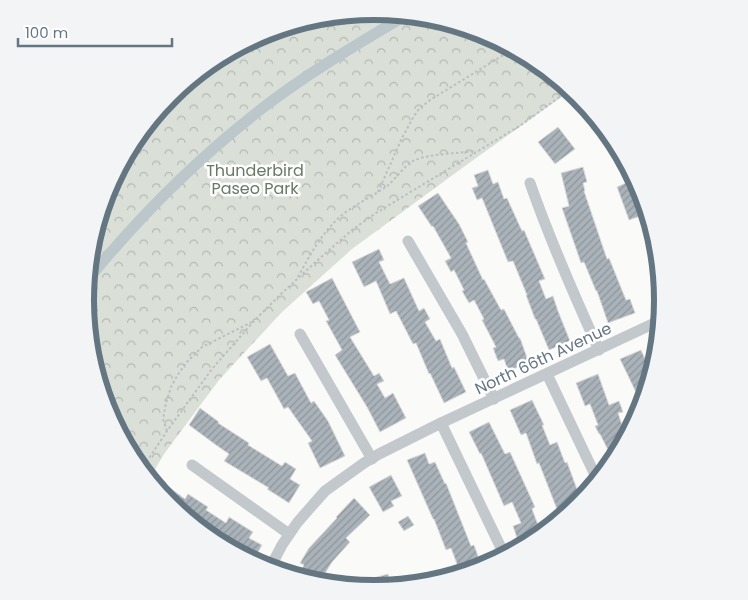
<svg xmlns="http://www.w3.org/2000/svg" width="748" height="600" font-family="Poppins,sans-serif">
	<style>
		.forest { fill: url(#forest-crowns) }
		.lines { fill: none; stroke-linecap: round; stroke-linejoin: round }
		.canal { stroke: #bbc7cb; stroke-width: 11 }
		.building { fill: url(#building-hatch); stroke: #dcdcda }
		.path { stroke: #bbbfc2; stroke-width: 2; stroke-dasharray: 2.5 2.5; stroke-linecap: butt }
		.street { stroke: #c3c8cc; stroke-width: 11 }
		.labels { text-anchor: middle; stroke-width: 5; stroke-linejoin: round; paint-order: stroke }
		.park-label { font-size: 16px; fill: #687a64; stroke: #fff }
		.street-label { font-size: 16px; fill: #657683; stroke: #fff }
		.rim { fill: none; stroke: #657683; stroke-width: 6 }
	</style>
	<defs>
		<pattern id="forest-crowns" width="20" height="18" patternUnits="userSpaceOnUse" patternTransform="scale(1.25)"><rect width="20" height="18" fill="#dadfd7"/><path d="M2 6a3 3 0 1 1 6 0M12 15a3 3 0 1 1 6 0" fill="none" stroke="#b4b9b4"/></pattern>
		<pattern id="building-hatch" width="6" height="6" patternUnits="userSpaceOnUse" patternTransform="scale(1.25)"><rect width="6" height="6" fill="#aab3b9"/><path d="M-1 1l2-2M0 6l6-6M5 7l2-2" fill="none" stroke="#8e969c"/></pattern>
	</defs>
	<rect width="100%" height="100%" fill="#fafaf8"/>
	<polygon class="forest" points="374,11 485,33 570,91 465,166 352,249 282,312 219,380 164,454 151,476 107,410 85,300 107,189 170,96 264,33"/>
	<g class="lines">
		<path class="canal" d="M90 277C140 216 197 159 260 110 305 75 354 46 403 17"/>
	</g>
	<g class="building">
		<polygon points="558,127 575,149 555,164 538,142"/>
		<polygon points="583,167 587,182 583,183 585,191 584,191 607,259 609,258 626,300 630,299 635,313 608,323 597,291 596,291 584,262 581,263 562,208 569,206 561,173"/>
		<polygon points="488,170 493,184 498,182 504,199 507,198 522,231 524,230 545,279 539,281 546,299 553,296 558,311 570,341 549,350 536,319 535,319 526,295 527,295 513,261 508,262 482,198 477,200 472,188 478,186 474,175"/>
		<polygon points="626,183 628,189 638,185 642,197 646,214 629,220 617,187"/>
		<polygon points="438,193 459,224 468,242 466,243 483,280 484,279 501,310 504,309 519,338 520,338 529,363 508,371 504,359 498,361 493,348 496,347 482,320 484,319 474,300 469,303 462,291 464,290 454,270 451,272 445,261 451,258 433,226 432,227 418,206"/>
		<polygon points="379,249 384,260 379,262 390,284 404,278 419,311 424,308 430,319 425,322 436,341 440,339 452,368 454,367 466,392 444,403 430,373 429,374 416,343 413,344 396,311 390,314 376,281 364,287 352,262"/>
		<polygon points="332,278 360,332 350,337 374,376 379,373 384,381 377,384 385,398 393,393 406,418 380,432 367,407 335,355 342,350 326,321 329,320 319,301 313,304 306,292"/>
		<polygon points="270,344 288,376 295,373 311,403 314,401 328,421 345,456 320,468 308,443 312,441 288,407 284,409 267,378 261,381 247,357"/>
		<polygon points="641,350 649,368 642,405 620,359"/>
		<polygon points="598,374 609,405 619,401 623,412 618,413 625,434 611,456 600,434 599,434 595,426 598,425 590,404 585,406 576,383"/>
		<polygon points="532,400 544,425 542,425 550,445 557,442 565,463 567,462 581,500 578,504 560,517 539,463 537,464 526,433 521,435 510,410"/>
		<polygon points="200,408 219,422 218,423 249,443 248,445 282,466 285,462 296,469 290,479 300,485 289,503 267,489 269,488 224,461 229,454 216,445 189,425"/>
		<polygon points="489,422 505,454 510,452 535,507 532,509 540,530 525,540 523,536 517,538 513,526 521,523 512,502 504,506 481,453 480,454 469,432"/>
		<polygon points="425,453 429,464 435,462 445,484 446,483 471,546 474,545 482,567 460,572 451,548 446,550 434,519 433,519 407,460"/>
		<polygon points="391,475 402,496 391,501 394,506 383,512 369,487"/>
		<polygon points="170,488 185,499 188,494 208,507 206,510 226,523 229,517 253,532 249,538 262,545 254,559 170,504 165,496"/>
		<polygon points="354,498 370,515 346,538 350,542 332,562 322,578 299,574 304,565 300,563 309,548 337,518 336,517"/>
		<polygon points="408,516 414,525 404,531 398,522"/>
		<polygon points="388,574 392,585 374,589 352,584"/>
	</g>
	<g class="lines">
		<g class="path">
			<polyline points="378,192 402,138 414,116 419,109 430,100 510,51"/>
			<path d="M298 277C310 255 322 232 342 215 356 204 373 196 387 186 397 178 404 165 415 160 428 154 461 153 476 151"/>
			<polyline points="167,431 163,419 166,403 171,387 177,376 186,363 202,347 252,322"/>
			<polyline points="144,466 167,431 212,369 254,321 283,292 320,258 352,230 376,213 521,125 569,90"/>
		</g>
		<g class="street">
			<path d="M530 183C550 240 574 295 599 350"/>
			<polyline points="408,241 462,334 494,399"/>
			<polyline points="300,334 372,459"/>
			<polyline points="547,374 596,477"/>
			<polyline points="441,423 504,554"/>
			<polyline points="192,465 289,534"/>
			<polyline points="270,568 282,545 297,523 310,508 325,491 364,463 379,454 441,423 659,321"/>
		</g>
	</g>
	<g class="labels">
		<g class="park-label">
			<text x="255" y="176">Thunderbird<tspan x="255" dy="18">Paseo Park</tspan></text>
		</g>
		<g class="street-label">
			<text transform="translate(543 358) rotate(-25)" y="6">North 66th Avenue</text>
		</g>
	</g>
	<path d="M0 0H748V600H0ZM94 300a280 280 0 1 1 560 0a280 280 0 1 1-560 0Z" fill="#f3f4f5" fill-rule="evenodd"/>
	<path class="rim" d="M94 300a280 280 0 1 1 560 0a280 280 0 1 1-560 0Z"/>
	<path d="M18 38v8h154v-8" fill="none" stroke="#657683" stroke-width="2.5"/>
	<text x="25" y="38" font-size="15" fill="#657683" stroke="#ffffff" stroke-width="4" paint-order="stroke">100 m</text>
</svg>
